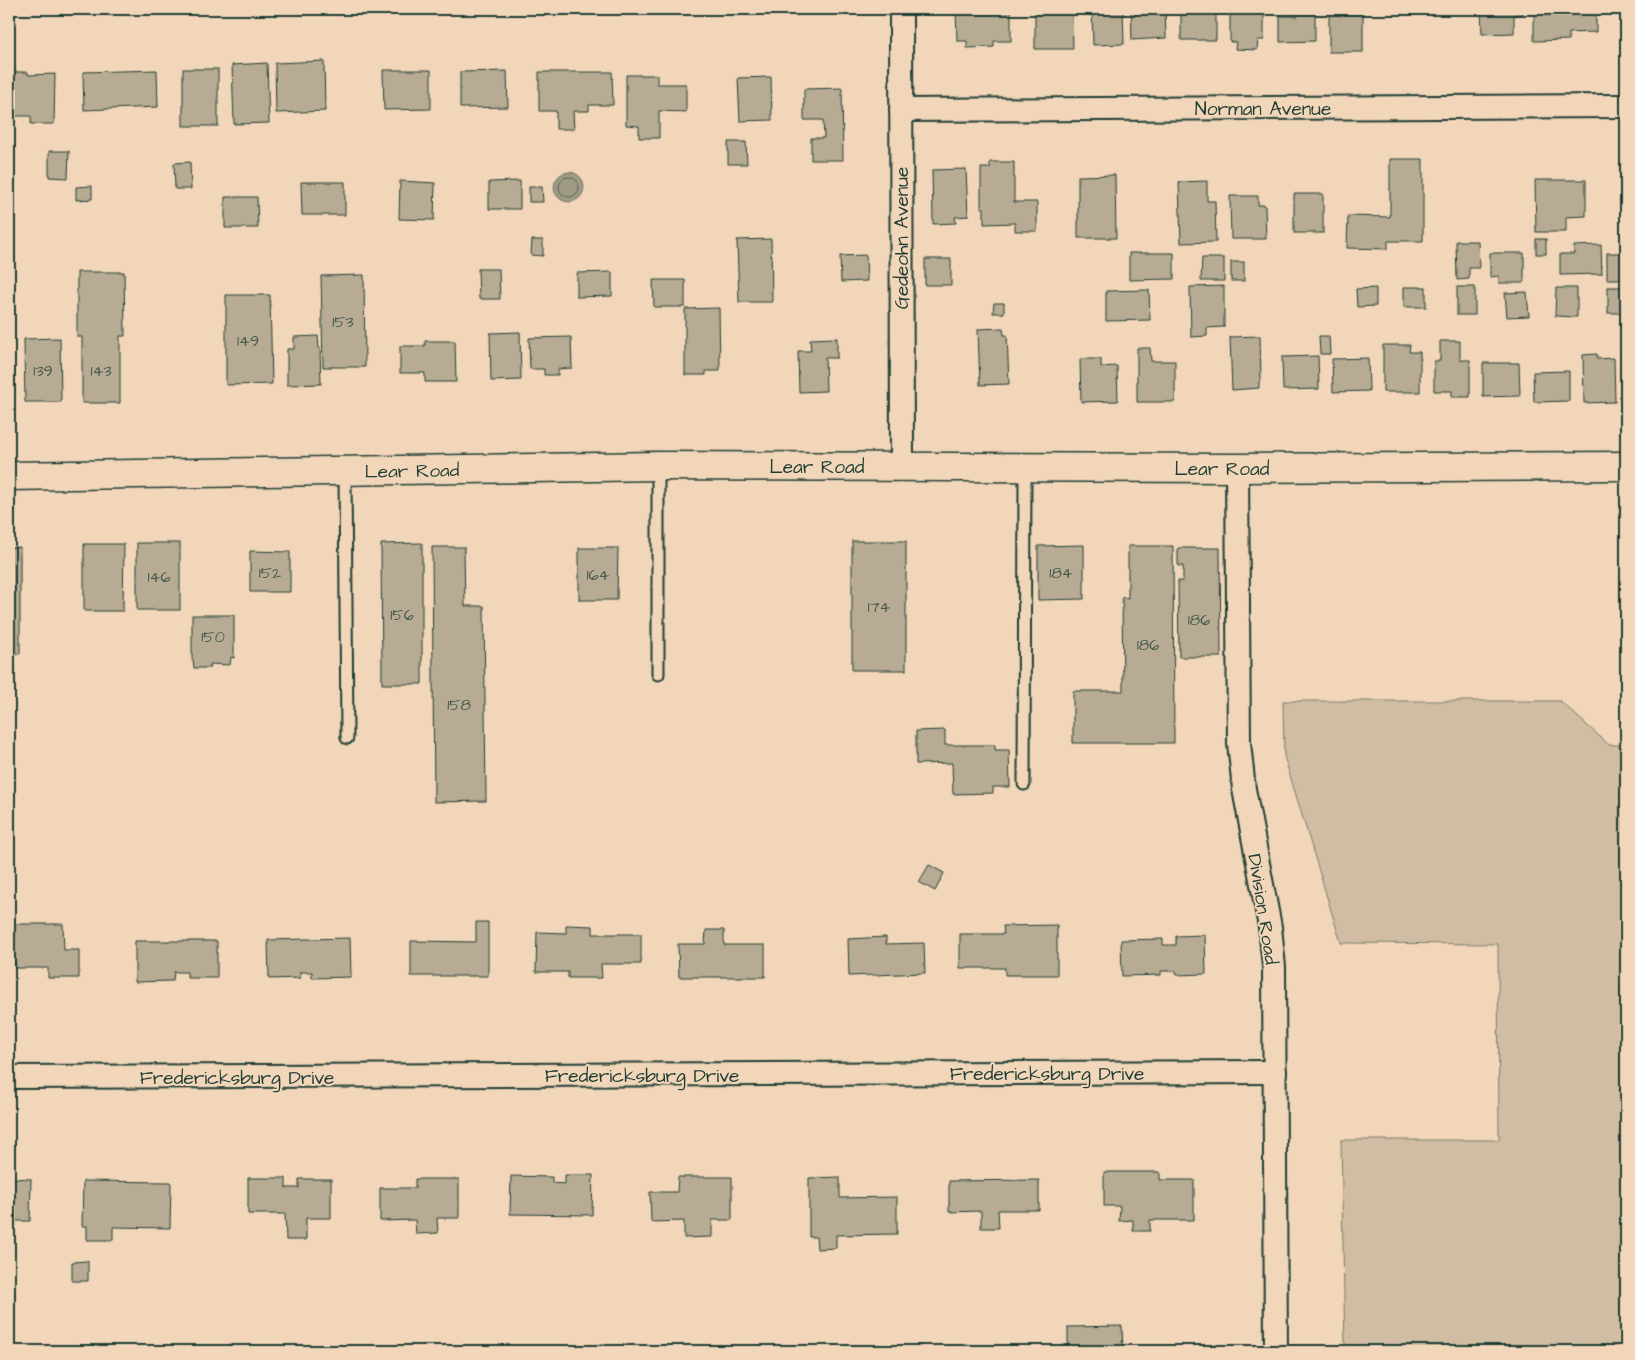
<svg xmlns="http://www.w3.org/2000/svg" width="1635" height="1360" font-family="'Architects Daughter',sans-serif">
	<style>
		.green { fill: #d0bda3; stroke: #787d6c }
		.water { fill: #9f9a84; stroke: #6c7564 }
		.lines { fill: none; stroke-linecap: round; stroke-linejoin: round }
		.shore { stroke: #526254; stroke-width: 1 }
		.building { fill: #b7ab94; stroke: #1f3d34 }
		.service-casing { stroke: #1f3d34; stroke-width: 15 }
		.minor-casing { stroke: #1f3d34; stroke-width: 26 }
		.tertiary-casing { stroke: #1f3d34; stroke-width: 31 }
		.service { stroke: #f2d6b9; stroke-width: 11 }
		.minor { stroke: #f2d6b9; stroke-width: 22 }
		.tertiary { stroke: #f2d6b9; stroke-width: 28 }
		.labels { text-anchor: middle; stroke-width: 4; stroke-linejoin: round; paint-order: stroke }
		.number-label { font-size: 16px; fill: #45584c }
		.street-label { font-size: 19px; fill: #1f3d34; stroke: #f2d6b9 }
	</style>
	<rect width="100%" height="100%" fill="#f2d6b9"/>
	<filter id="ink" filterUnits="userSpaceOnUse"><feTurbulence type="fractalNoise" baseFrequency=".02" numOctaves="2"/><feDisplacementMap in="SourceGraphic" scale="10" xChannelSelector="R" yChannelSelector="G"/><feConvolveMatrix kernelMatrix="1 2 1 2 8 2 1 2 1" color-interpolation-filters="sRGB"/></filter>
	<g filter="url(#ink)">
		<polygon class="green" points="1283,701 1560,701 1609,745 1626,745 1626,1351 1345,1351 1341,1140 1499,1140 1498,944 1341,943 1284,756"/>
		<circle class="water" cx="569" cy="187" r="15"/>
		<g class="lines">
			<circle class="shore" cx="569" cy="187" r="10"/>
		</g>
		<g class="building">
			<polygon points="956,9 1011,9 1011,41 994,41 994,47 967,48 967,41 957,41"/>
			<polygon points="1035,9 1072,9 1073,49 1035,49"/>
			<polygon points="1092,9 1123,9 1124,44 1093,45"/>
			<polygon points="1131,9 1165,9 1166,38 1132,40"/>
			<polygon points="1181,9 1216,10 1216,40 1181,40"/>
			<polygon points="1230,9 1264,9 1264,40 1258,40 1257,50 1235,49 1236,42 1230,42"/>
			<polygon points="1297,9 1315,9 1315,41 1280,42 1280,16 1298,16"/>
			<rect x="1329" y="9" width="34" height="43"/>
			<polygon points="1481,9 1523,9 1523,14 1514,15 1514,33 1482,34"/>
			<polygon points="1530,9 1596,9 1596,32 1569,33 1569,40 1534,41 1534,9"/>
			<polygon points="324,61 325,111 276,113 275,63"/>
			<polygon points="267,63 269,123 234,124 232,65"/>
			<rect x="183" y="69" width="35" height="57"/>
			<polygon points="157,70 158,107 84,110 83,72"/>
			<polygon points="383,70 431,70 431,109 384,110"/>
			<polygon points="507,71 508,107 460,108 460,72"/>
			<polygon points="10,72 28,72 28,75 55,74 54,124 31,124 31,116 10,116"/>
			<polygon points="539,72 612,72 613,105 589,105 589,111 573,111 574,129 556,129 556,111 539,111"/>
			<polygon points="626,75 657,75 657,84 686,84 686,112 659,111 659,138 639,138 639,126 626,125"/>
			<polygon points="771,77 772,120 740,121 738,78"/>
			<polygon points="842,88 843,160 811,160 811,138 824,138 823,120 804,120 804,89"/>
			<polygon points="728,142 746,142 747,164 728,164"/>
			<polygon points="49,151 69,151 68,178 49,177"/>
			<polygon points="1390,159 1423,159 1423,241 1388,241 1388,249 1347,248 1348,216 1390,217"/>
			<polygon points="190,162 191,189 175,189 174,163"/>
			<polygon points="990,162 1014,162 1014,202 1037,202 1037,231 1015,231 1015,223 984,224 984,208 981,208 981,168 990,168"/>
			<polygon points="966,169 968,216 955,217 956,223 933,224 932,170"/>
			<polygon points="1115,175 1116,238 1078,238 1078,176"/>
			<polygon points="1535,180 1586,180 1586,216 1566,217 1566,232 1536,232"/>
			<polygon points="400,181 435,183 434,220 399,219"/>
			<polygon points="520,181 520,209 489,209 489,182"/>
			<polygon points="1207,181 1207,201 1215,201 1216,242 1181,243 1179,182"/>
			<polygon points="301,182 345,182 345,215 302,215"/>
			<polygon points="92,186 92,199 76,200 76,187"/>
			<polygon points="529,187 542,187 543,202 529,202"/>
			<rect x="1294" y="194" width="29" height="39"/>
			<polygon points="1230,196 1258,196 1258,205 1265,205 1266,239 1231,239"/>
			<polygon points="225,197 257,197 258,228 225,228"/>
			<polygon points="771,239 772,302 739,302 737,240"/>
			<rect x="1536" y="239" width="10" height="15"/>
			<polygon points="532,240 543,240 543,256 531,255"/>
			<polygon points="1456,241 1478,241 1479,268 1469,268 1469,279 1457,280"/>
			<polygon points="1601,245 1602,274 1560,275 1560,254 1574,254 1574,246"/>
			<polygon points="1129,253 1174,253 1174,279 1129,280"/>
			<polygon points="1490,253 1524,253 1524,283 1499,283 1499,276 1490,277"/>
			<rect x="1607" y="253" width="19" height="26"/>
			<polygon points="866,255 867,281 841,282 840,256"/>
			<polygon points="1202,258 1224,258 1224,281 1201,281"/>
			<rect x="925" y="259" width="26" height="26"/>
			<rect x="1231" y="262" width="13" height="19"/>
			<polygon points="478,269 499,269 500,299 479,299"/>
			<polygon points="77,272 124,272 125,336 120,336 120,403 82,403 82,337 77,337"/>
			<polygon points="612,272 612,296 577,297 577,273"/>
			<polygon points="364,275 365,367 323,367 321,276"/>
			<polygon points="653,280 685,280 685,307 654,307"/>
			<polygon points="1224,286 1224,327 1207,328 1207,336 1191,337 1190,287"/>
			<rect x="1404" y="287" width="22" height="20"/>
			<rect x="1457" y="287" width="18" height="28"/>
			<rect x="1608" y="287" width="18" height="26"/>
			<polygon points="1376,288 1376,306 1357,307 1356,289"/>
			<polygon points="1556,288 1577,288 1577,317 1555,316"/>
			<polygon points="1149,290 1150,320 1106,321 1106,291"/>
			<polygon points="1527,292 1529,316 1507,317 1505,293"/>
			<polygon points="226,295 270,295 272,384 226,385"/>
			<polygon points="994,303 1004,303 1004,313 993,313"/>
			<polygon points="719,308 720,371 706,371 706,375 685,375 685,309"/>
			<polygon points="1003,328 1004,335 1007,335 1009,384 980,385 978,329"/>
			<polygon points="520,332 521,380 491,381 490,333"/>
			<polygon points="318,336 319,348 320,348 321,384 287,385 287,349 294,349 294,337"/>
			<polygon points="1260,336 1261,380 1259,381 1259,388 1232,390 1230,337"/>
			<polygon points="1319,336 1329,336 1330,354 1320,354"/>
			<polygon points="571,337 572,368 558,369 558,375 544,375 544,369 530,369 529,338"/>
			<polygon points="60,338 61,402 25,402 24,339"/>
			<polygon points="837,338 837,358 825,358 826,391 799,392 798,351 811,351 810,339"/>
			<polygon points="425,341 455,341 456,382 425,382 425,373 400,373 400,346 425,346"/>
			<polygon points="1440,341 1460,341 1460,360 1470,360 1470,397 1452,397 1452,391 1434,391 1434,361 1440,361"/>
			<polygon points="1383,345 1410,345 1409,352 1420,352 1420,392 1383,392"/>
			<polygon points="1137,348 1150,348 1151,361 1175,361 1175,402 1137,402"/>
			<polygon points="1597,354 1597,359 1614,358 1615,402 1584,403 1583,355"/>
			<polygon points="1318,356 1319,389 1283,390 1282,357"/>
			<polygon points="1368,358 1369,391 1333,392 1332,359"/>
			<polygon points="1080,359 1101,359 1101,367 1117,366 1118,401 1081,402"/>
			<polygon points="1483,363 1519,363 1520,396 1483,397"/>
			<polygon points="1569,371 1569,401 1534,402 1533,372"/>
			<rect x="852" y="541" width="54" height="129"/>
			<rect x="137" y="543" width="43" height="67"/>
			<polygon points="422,543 422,684 382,684 381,544"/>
			<polygon points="84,544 124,544 123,611 84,611"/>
			<polygon points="1084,545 1084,599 1038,600 1038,546"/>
			<polygon points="1128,546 1173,546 1174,743 1073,743 1073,691 1123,691 1122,597 1128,598"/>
			<polygon points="20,547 20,654 9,653 9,548"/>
			<polygon points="432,547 464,547 465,606 484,606 486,801 434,802"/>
			<polygon points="579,548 618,548 617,600 579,600"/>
			<polygon points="1178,548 1220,548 1221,657 1179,657 1178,581 1183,581 1183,566 1178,566"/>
			<polygon points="250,551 290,552 290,592 250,592"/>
			<polygon points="192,615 234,615 234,658 231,657 230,665 210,664 211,668 194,668 193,660 192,660"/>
			<polygon points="945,730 945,745 995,745 995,750 1009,750 1010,787 993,787 993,793 953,794 952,763 916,764 916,731"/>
			<polygon points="929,865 944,873 935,891 919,882"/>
			<polygon points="476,922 488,922 488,976 411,976 411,941 476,942"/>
			<polygon points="9,924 63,924 64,950 79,950 79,978 48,978 48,968 15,968 15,962 9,962"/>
			<polygon points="566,925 593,926 593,934 641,934 641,964 601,964 602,978 568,978 568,972 536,972 537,932 566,933"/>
			<polygon points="1057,925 1057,975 1005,975 1005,968 960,968 960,934 1004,934 1003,926"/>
			<polygon points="706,930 724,930 724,945 765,945 765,977 679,977 678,944 705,944"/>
			<polygon points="1205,935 1206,974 1176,975 1176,971 1161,971 1161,975 1122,976 1121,940 1163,939 1163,945 1176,945 1176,936"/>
			<polygon points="886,937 886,944 924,943 925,973 849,976 848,939"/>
			<polygon points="350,938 351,977 312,978 312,972 300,972 300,978 269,979 268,940"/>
			<polygon points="135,941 217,941 217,978 187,978 187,972 174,972 173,981 135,982"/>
			<polygon points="1104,1172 1160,1172 1160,1180 1194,1180 1194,1220 1150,1220 1150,1231 1133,1231 1133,1220 1119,1221 1120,1206 1104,1206"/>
			<polygon points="565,1175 593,1175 592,1215 510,1214 511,1176 552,1177 552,1183 565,1184"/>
			<polygon points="678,1177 732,1177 732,1220 712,1220 712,1237 684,1238 684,1221 651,1222 650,1192 677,1192"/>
			<polygon points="840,1177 840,1198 897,1197 897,1234 836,1235 836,1248 817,1249 816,1237 809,1237 809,1178"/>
			<polygon points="9,1178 31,1179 30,1221 9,1221"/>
			<polygon points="248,1178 286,1178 286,1188 299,1188 299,1179 331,1179 331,1218 306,1218 306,1240 286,1240 285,1214 248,1214"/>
			<polygon points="415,1179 459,1179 459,1218 437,1218 438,1233 416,1234 415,1220 380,1221 380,1188 415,1188"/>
			<polygon points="1039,1180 1039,1210 998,1210 999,1228 981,1228 981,1211 949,1212 949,1181"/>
			<polygon points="83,1181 171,1182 170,1228 113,1227 113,1240 87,1240 87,1226 82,1226"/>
			<polygon points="88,1261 88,1281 72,1281 72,1262"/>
			<polygon points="1122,1326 1123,1351 1068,1351 1068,1327"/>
		</g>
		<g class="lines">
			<defs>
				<g id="service">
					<polyline points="345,471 347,738"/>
					<polyline points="658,674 658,466"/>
					<polyline points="1024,784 1025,467"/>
				</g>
				<g id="minor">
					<polyline points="901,9 902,467"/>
					<polyline points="901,110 1626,106"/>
					<polyline points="1237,468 1239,743 1244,789 1270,927 1274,967 1276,1351"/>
					<polyline points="9,1077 1275,1072"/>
				</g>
				<polyline id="tertiary" points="9,476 658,466 1237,468 1626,466"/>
			</defs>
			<use href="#service" class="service-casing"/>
			<use href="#minor" class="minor-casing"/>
			<use href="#tertiary" class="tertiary-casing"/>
			<use href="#service" class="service"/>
			<use href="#minor" class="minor"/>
			<use href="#tertiary" class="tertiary"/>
		</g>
	</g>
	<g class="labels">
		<g class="number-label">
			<text x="343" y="327">153</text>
			<text x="248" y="346">149</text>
			<text x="43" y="376">139</text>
			<text x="101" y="376">143</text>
			<text x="270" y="578">152</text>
			<text x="1061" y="578">184</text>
			<text x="598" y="580">164</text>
			<text x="159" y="582">146</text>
			<text x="879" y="612">174</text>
			<text x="402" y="620">156</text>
			<text x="1199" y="625">186</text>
			<text x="213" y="642">150</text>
			<text x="1148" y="650">186</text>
			<text x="459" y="710">158</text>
		</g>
		<g class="street-label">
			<text x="1263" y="115">Norman Avenue</text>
			<text transform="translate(901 238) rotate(-90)" y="7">Gedeohn Avenue</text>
			<text x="817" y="473">Lear Road</text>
			<text x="1222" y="475">Lear Road</text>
			<text transform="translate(412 470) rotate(-1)" y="7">Lear Road</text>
			<text transform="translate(1264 909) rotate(81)" y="7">Division Road</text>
			<text x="1047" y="1080">Fredericksburg Drive</text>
			<text x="642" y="1082">Fredericksburg Drive</text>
			<text x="237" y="1084">Fredericksburg Drive</text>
		</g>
	</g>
	<rect width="1635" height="1360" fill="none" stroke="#f2d6b9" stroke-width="30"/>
	<rect x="15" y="15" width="1605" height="1330" fill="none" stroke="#1f3d34" stroke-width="2" filter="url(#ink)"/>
</svg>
